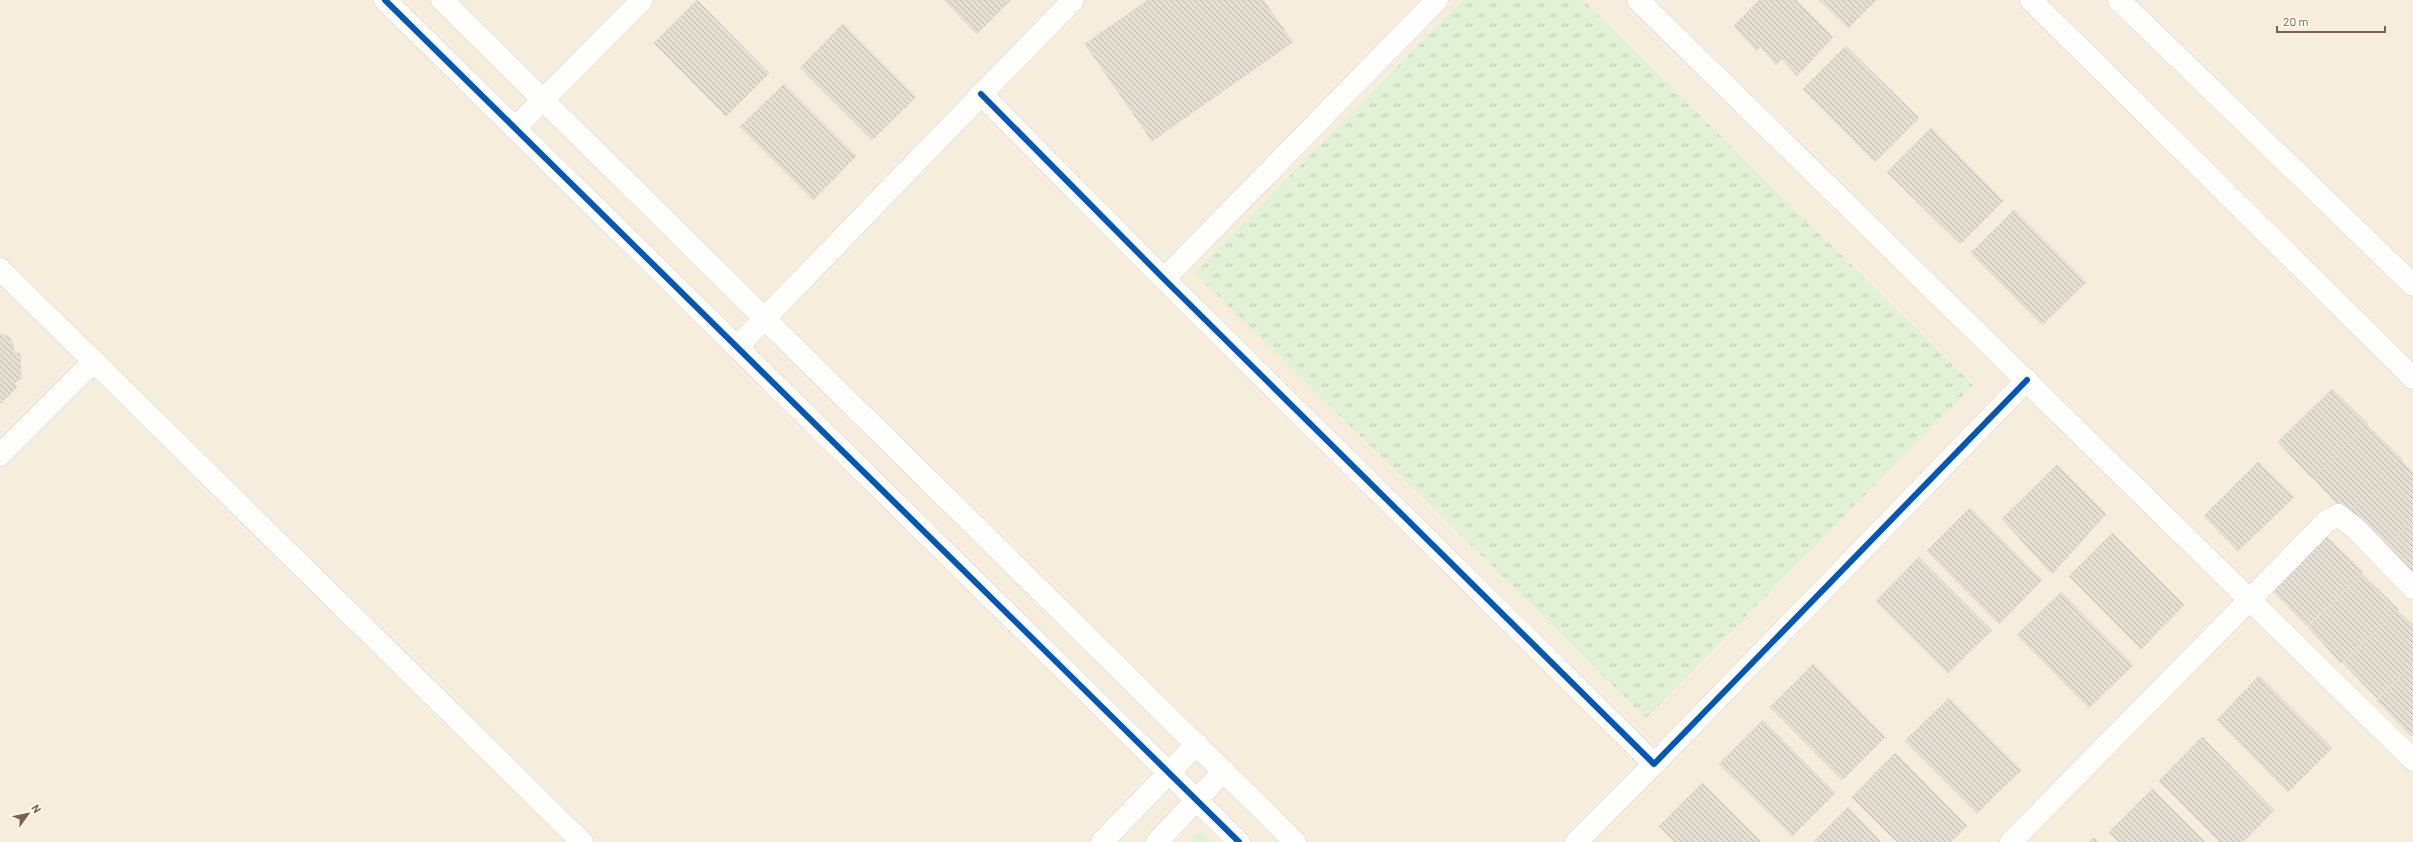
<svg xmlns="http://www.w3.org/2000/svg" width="2413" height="842" font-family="Barlow,sans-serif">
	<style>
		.residential { fill: #f6eddd }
		.park { fill: url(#park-tufts) }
		.building { fill: url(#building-back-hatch); stroke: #e3dace }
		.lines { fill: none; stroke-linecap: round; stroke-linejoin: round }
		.street-casing { stroke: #d9d3cb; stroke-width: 23 }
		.secondary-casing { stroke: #dad3cb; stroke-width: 23 }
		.street { stroke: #fefefc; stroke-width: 22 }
		.secondary { stroke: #fefefc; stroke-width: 22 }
		.cycleway-casing { stroke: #fffbf0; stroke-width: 8 }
		.cycleway { stroke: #0057b8; stroke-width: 6 }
	</style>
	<defs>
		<pattern id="park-tufts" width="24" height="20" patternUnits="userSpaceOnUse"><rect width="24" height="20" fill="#e2f2d6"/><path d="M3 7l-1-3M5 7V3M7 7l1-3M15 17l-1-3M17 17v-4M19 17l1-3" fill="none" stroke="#bcc7b0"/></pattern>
		<pattern id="building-back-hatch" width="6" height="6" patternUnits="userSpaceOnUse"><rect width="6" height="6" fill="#e6dfd3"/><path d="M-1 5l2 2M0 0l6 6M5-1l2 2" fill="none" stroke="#bfb8ad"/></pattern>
	</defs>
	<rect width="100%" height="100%" fill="#f9f6ed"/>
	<rect class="residential" x="0" y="0" width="2413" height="842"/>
	<g class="park">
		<polygon points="1463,0 1583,0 1973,385 1646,718 1195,273"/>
		<polygon points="1201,831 1212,842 1190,842"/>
	</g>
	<g class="building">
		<polygon points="697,0 769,73 726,116 654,43"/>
		<polygon points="944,0 1011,0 977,34"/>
		<polygon points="1148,0 1263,0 1293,42 1152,141 1085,44"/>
		<polygon points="1759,0 1796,0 1833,37 1797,76 1782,59 1776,65 1760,46 1757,51 1734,26"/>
		<polygon points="1819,0 1876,0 1848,28"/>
		<polygon points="843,24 916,97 872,140 800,68"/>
		<polygon points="1846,46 1919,118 1875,162 1803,89"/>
		<polygon points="784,84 856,156 813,200 740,127"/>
		<polygon points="1931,128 2003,201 1960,244 1887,172"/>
		<polygon points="2014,210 2086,282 2042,325 1971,253"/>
		<polygon points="0,334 9,337 13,344 14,353 20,353 21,379 14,383 17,387 0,404"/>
		<polygon points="2332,389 2368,424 2312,478 2278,442"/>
		<polygon points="2367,425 2403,460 2347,514 2313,478"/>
		<polygon points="2401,461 2413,473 2413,520 2381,551 2347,515"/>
		<polygon points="2258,462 2294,497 2238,551 2204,516"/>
		<polygon points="2057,465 2106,514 2052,574 2002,519"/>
		<polygon points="1970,508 2042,580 1999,624 1927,551"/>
		<polygon points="2413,521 2413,587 2381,552"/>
		<polygon points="2112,533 2184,605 2141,649 2069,576"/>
		<polygon points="2327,537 2363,572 2307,626 2273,591"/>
		<polygon points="1919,557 1992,630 1948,673 1876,601"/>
		<polygon points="2362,574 2398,609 2341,663 2308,627"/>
		<polygon points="2061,592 2133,665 2089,708 2017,635"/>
		<polygon points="2397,610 2413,625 2413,664 2377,698 2343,663"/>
		<polygon points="1813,664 1885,737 1842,780 1770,707"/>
		<polygon points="2413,665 2413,734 2411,736 2377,700"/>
		<polygon points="2259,676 2332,748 2288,792 2217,720"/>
		<polygon points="1949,698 2021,770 1977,813 1905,741"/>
		<polygon points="1763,720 1835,793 1792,836 1719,764"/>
		<polygon points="2202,737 2274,810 2243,842 2220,842 2159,781"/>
		<polygon points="1895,753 1967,826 1951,842 1897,842 1852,797"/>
		<polygon points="1702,783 1761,842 1675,842 1659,826"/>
		<polygon points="2152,789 2205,842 2119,842 2109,832"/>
		<polygon points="1848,807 1881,842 1813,842"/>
		<polygon points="2094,838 2098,842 2089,842"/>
	</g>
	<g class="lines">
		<defs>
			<g id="street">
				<polyline points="385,0 1239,842"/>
				<polyline points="442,0 1295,842"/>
				<polyline points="1638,0 2413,760"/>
				<polyline points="981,94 1164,279 1654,764 2027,380"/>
				<polyline points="515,128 642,0"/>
				<polyline points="0,269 582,842"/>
				<polyline points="1164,279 1437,0"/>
				<polyline points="737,347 1073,0"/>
				<polyline points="0,455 94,361"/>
				<polyline points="1102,842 1197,744"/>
				<polyline points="1157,842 1224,771"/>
				<polyline points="1576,842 1654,764"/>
				<polyline points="2011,842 2327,521 2338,515 2355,528 2413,588"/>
			</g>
			<g id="secondary">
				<polyline points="2031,0 2413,378"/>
				<polyline points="2119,0 2413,285"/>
			</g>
		</defs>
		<use href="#street" class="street-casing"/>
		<use href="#secondary" class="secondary-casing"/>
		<use href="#street" class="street"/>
		<use href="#secondary" class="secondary"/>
		<defs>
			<g id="cycleway">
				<polyline points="385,0 1239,842"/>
				<polyline points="981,94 1164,279 1654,764 2027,380"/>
			</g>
		</defs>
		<use href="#cycleway" class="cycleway-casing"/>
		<use href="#cycleway" class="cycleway"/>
	</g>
	<g transform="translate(28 814) rotate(57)" stroke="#fffbf0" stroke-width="3" paint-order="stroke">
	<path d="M0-3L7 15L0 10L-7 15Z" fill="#7c6048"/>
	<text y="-6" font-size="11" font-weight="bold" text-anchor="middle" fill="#7c6048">N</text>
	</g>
	<path d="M2277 26v6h108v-6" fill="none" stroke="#7c6048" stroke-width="2"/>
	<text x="2283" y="26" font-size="12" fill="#7c6048" stroke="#fffbf0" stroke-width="3" paint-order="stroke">20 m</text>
</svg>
